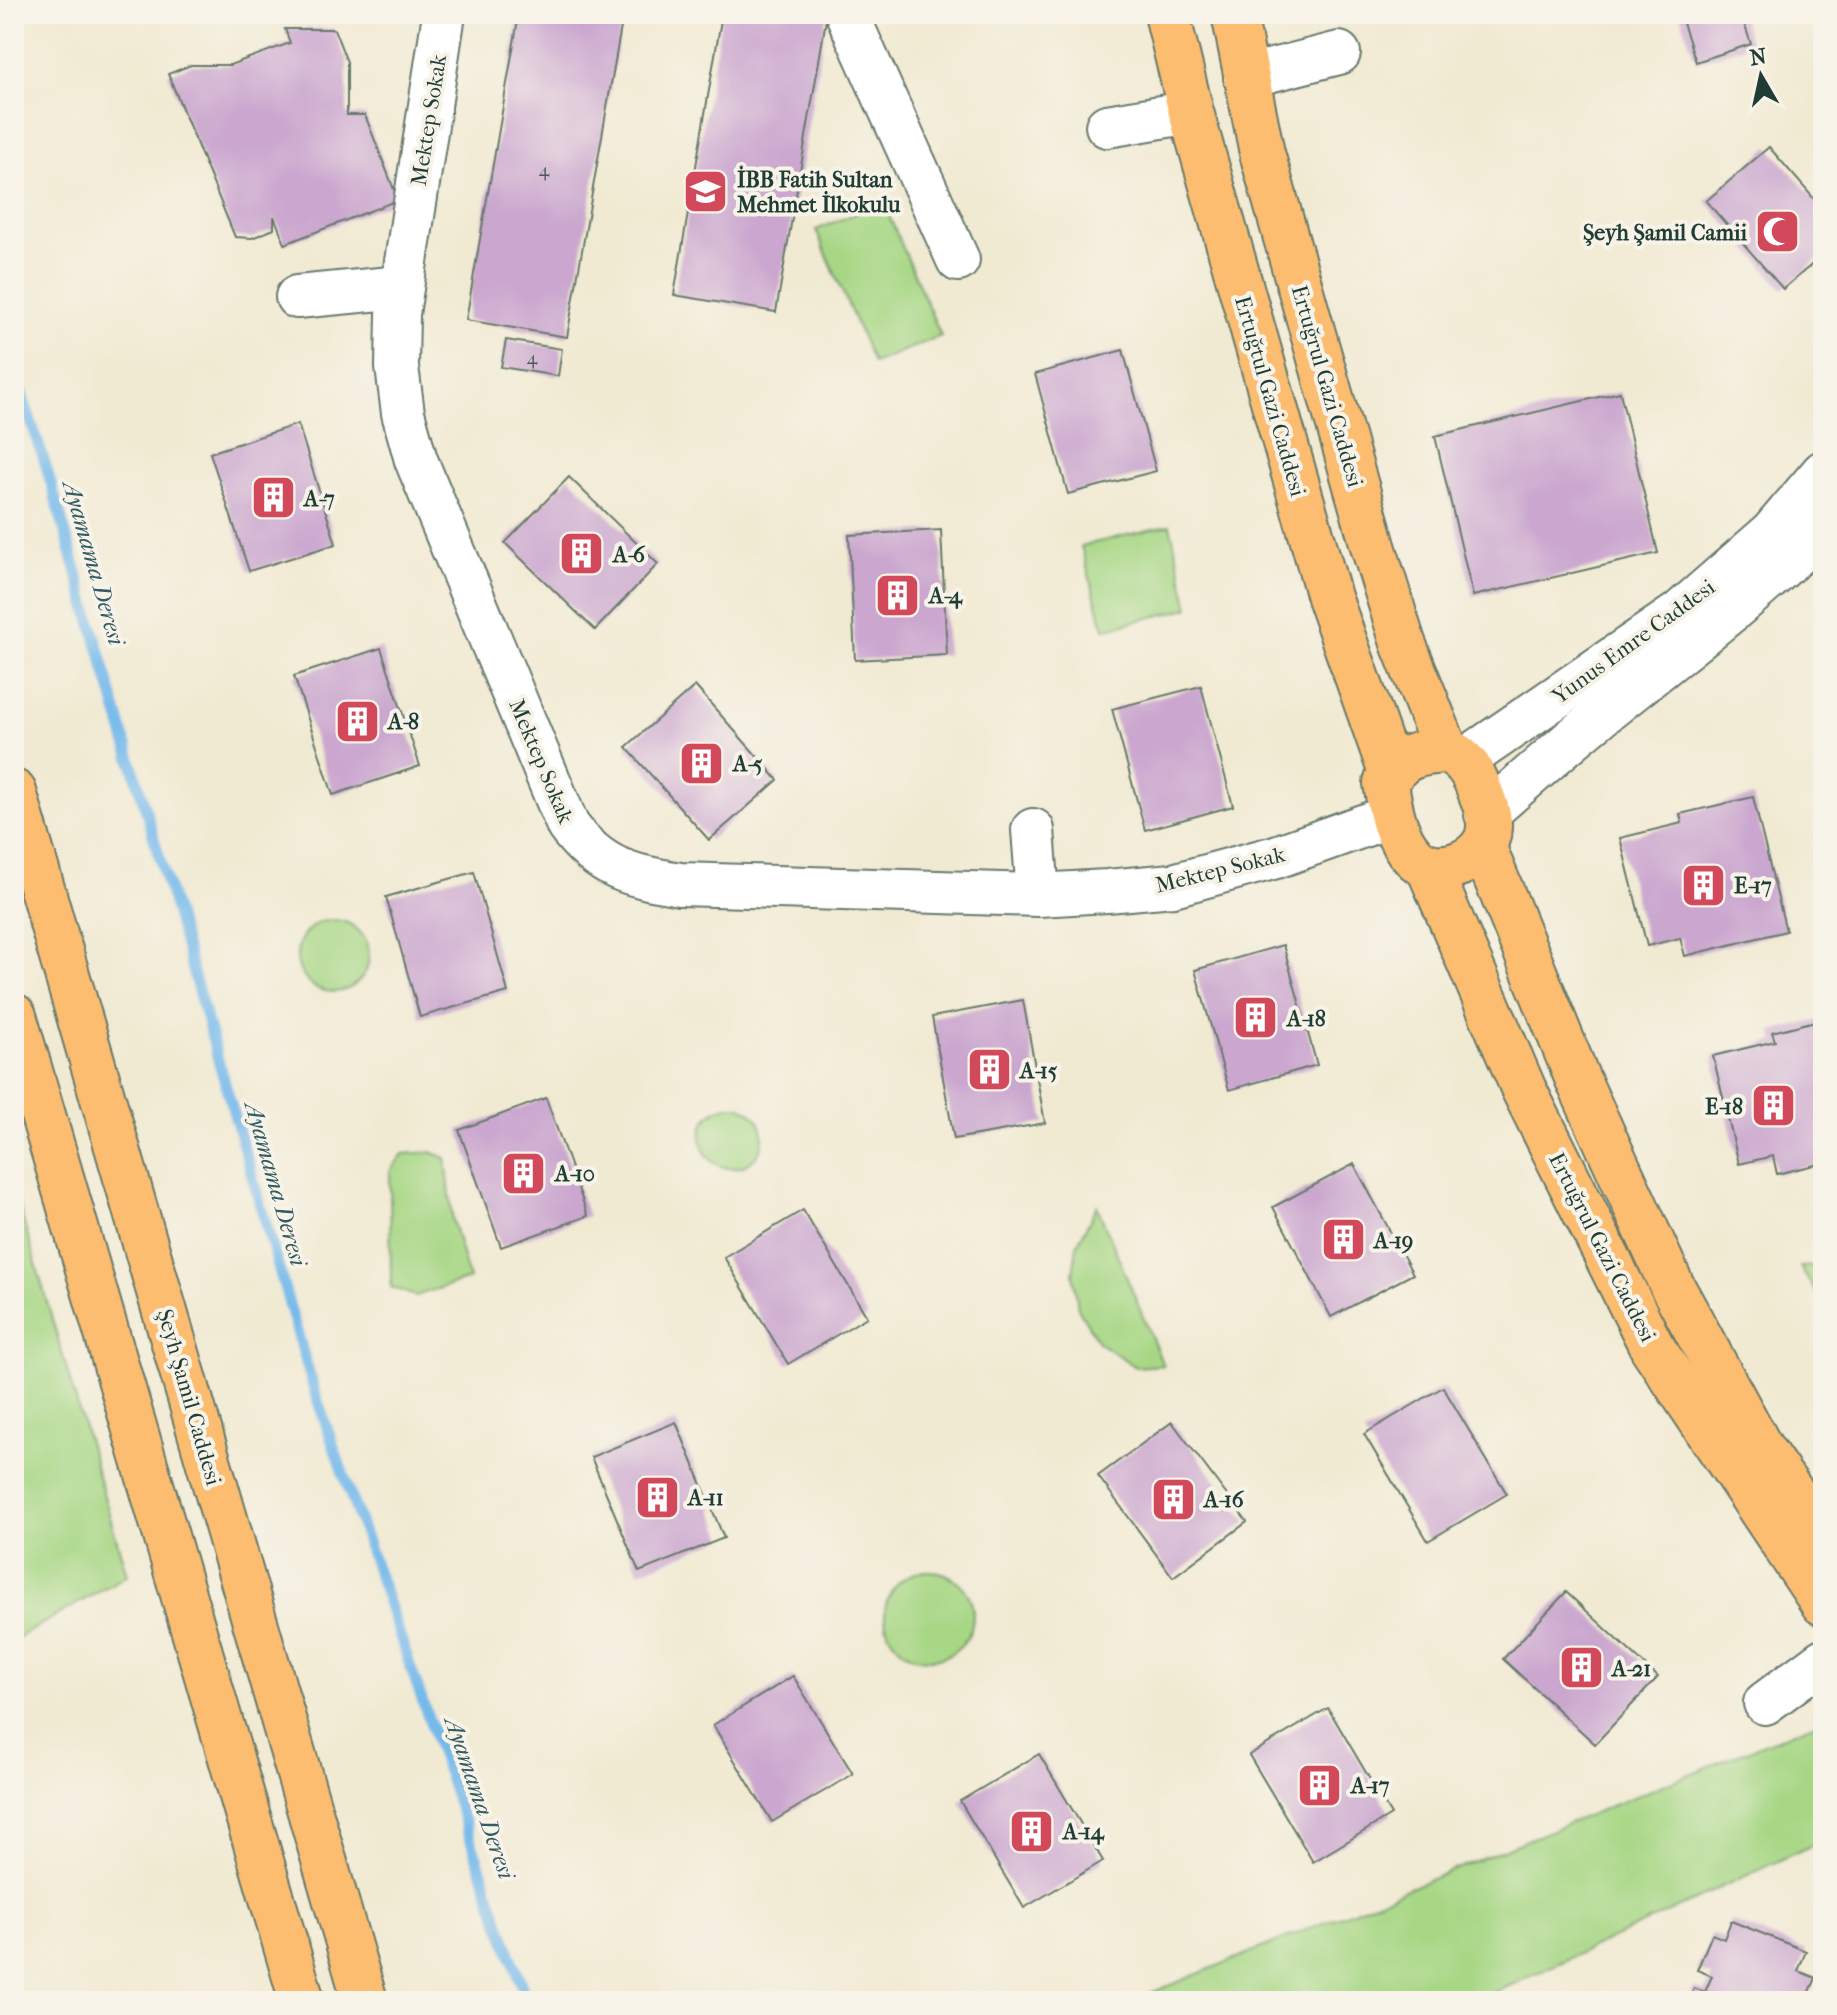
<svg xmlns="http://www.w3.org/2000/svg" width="1837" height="2015" font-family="'IM FELL French Canon',serif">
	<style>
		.green { fill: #a7d785; stroke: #638a5c; stroke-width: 2 }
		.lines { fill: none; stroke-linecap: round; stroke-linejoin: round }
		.stream { stroke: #74b9eb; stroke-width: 11 }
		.building { fill: #cba7cf }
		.minor-casing { stroke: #687a6c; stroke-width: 46 }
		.major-casing { stroke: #687a6c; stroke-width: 48 }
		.minor { stroke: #fff; stroke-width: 42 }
		.major { stroke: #fcbd6f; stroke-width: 44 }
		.labels { text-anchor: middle; stroke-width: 8; stroke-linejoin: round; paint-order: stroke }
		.number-label { font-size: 18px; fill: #4a585b }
		.street-label { font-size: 22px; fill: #1f3d34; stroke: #f7f3e8 }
		.poi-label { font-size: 22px; font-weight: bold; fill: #1f3d34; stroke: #f7f3e8; text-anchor: start }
		.water-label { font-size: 24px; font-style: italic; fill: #345c62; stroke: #f7f3e8 }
	</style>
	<rect width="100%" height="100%" fill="#f7f3e8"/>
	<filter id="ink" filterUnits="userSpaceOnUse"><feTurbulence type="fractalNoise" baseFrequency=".0125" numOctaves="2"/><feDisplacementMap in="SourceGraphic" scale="16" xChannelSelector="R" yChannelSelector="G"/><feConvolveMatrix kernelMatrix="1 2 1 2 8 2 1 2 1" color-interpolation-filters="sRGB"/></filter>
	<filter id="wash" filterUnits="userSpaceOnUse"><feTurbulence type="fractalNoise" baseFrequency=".006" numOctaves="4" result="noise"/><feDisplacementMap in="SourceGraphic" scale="32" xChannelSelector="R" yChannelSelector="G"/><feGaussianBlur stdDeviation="1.8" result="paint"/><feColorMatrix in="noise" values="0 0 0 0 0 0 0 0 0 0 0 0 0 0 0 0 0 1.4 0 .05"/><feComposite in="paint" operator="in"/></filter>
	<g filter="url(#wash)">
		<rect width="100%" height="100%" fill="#f1ead3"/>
		<g class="green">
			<polygon points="883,202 941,336 873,363 816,230"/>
			<polygon points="1170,525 1189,608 1104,629 1081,546"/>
			<circle cx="333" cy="956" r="36"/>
			<circle cx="732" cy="1137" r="31"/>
			<polygon points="431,1152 446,1158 453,1222 469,1279 415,1296 391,1287 390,1171 403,1154"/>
			<polygon points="14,1189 127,1575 14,1640"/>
			<polygon points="1097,1206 1163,1365 1136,1367 1098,1342 1078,1308 1073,1274 1077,1245"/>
			<polygon points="1823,1266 1823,1304 1800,1267"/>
			<circle cx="929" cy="1615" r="44"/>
			<polygon points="1823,1720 1823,1840 1477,2001 1131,2001"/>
		</g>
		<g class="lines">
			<polyline class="stream" points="14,370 46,466 314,1390 527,2001"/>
		</g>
		<g id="blocks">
			<g class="building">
				<polygon points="519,14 579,14 622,21 567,337 466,320"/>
				<polygon points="722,14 827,14 776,312 674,295"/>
				<polygon points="1680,14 1741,14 1751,44 1696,62"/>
				<polygon points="285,29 334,29 347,62 347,115 365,115 398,200 285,244 274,216 274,229 252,238 235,237 168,74 191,65 230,65 290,43"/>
				<polygon points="1769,147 1823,209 1823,255 1783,289 1706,201"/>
				<polygon points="506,340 562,349 558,376 501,367"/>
				<polygon points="1123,350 1156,471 1068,494 1035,374"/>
				<polygon points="1620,392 1658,553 1473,596 1435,436"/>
				<polygon points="298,424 336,544 249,571 210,453"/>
				<polygon points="569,477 658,564 595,630 505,543"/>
				<polygon points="941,530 947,655 855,660 849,535"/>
				<polygon points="381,648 420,766 333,795 294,676"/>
				<polygon points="695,686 778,780 709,840 626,747"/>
				<polygon points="1201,686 1233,806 1145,830 1112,709"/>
				<polygon points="1753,797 1786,931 1685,956 1680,938 1647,946 1620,838 1682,823 1680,814"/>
				<polygon points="474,872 508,992 420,1017 386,897"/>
				<polygon points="1283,945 1317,1065 1229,1090 1195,970"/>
				<polygon points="1023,1000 1045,1123 954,1139 932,1017"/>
				<polygon points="1823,1019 1823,1163 1777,1174 1773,1156 1739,1164 1713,1056 1775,1041 1772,1032"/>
				<polygon points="546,1098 588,1216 501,1247 459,1130"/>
				<polygon points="1354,1164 1413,1274 1331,1317 1273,1207"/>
				<polygon points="803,1210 867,1317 788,1364 724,1257"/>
				<polygon points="1443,1387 1507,1494 1428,1541 1364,1434"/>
				<polygon points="676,1422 724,1538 639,1572 591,1457"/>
				<polygon points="1172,1422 1247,1522 1173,1577 1098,1476"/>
				<polygon points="1566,1592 1658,1677 1595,1744 1503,1659"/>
				<polygon points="793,1676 853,1774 772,1822 713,1725"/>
				<polygon points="1328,1708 1391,1815 1313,1862 1249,1755"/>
				<polygon points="1039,1754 1103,1861 1024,1908 960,1801"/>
				<polygon points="1731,1921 1806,1951 1798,1971 1816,1978 1806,2001 1689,2001 1694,1988 1705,1992 1712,1976 1697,1970 1712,1934 1724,1939"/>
			</g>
		</g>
	</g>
	<g filter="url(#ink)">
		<use href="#blocks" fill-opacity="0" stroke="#687a6c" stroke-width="2"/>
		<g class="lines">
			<defs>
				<g id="minor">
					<path d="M444 14 398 314 397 367 403 413 416 460 568 826C601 870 629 875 680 884L1038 895 1107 891 1173 885 1276 857 1391 816"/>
					<polyline points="847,14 958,260"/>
					<polyline points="1245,77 1339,53"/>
					<polyline points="1107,126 1191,112"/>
					<polyline points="297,297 402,287"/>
					<polyline points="1463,761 1679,613 1772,532 1823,472"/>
					<path d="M1486 814C1520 785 1554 754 1588 726 1668 661 1750 601 1823 529"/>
					<polyline points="1033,830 1038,895"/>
					<polyline points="1765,1703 1823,1660"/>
				</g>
				<g id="major">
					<polyline points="1167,14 1191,112 1329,597 1391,773"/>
					<polyline points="1234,14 1262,153 1373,546 1403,643 1446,751"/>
					<path d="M1446 751C1462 756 1472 770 1478 786 1482 797 1490 814 1489 827 1489 860 1437 881 1414 857 1395 838 1390 809 1386 783 1400 756 1416 753 1446 751Z"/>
					<polyline points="14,792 365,2001"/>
					<polyline points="1483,846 1578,1080 1672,1286 1760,1447 1823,1537"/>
					<polyline points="1428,866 1524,1090 1652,1347 1823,1603"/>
					<polyline points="14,1016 302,2001"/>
				</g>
			</defs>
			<use href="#minor" class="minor-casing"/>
			<use href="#major" class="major-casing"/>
			<use href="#minor" class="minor"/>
			<use href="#major" class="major"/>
		</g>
	</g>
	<defs>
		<symbol id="school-square" viewBox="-11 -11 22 22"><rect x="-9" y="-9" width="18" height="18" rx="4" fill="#d1495b" stroke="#f7f3e8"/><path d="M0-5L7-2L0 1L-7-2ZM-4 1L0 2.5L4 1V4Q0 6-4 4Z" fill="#fff"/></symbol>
		<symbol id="mosque-square" viewBox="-11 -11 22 22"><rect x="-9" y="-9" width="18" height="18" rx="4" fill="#d1495b" stroke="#f7f3e8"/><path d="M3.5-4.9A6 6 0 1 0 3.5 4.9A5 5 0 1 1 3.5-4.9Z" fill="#fff"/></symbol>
		<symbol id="building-square" viewBox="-11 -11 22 22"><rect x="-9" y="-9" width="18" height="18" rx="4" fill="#d1495b" stroke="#f7f3e8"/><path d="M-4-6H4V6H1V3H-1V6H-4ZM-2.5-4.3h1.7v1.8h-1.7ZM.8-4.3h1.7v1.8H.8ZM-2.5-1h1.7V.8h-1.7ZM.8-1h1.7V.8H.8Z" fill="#fff"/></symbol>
	</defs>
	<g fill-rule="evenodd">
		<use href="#school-square" x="680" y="166" width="51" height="51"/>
		<use href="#mosque-square" x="1752" y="206" width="51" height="51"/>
		<use href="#building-square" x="248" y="472" width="51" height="51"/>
		<use href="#building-square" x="556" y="528" width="51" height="51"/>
		<use href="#building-square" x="872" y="570" width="51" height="51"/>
		<use href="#building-square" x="332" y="696" width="51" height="51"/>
		<use href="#building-square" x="676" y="738" width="51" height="51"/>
		<use href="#building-square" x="1678" y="860" width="51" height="51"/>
		<use href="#building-square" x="1230" y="992" width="51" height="51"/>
		<use href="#building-square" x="964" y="1044" width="51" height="51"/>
		<use href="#building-square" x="1748" y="1080" width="51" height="51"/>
		<use href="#building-square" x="498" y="1148" width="51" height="51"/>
		<use href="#building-square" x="1318" y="1214" width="51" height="51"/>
		<use href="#building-square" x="632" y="1472" width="51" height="51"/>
		<use href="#building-square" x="1148" y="1474" width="51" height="51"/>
		<use href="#building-square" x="1556" y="1642" width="51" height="51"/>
		<use href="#building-square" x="1294" y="1760" width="51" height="51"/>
		<use href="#building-square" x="1006" y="1806" width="51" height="51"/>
	</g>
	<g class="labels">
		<g class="number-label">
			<text x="544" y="176">4</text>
			<text x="532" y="364">4</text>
		</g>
		<g class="street-label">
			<text transform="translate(428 120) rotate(-81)" y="8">Mektep Sokak</text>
			<text transform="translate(1328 386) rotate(74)" y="8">Ertuğrul Gazi Caddesi</text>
			<text transform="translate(1271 396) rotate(74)" y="8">Ertuğtul Gazi Caddesi</text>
			<text transform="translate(1633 641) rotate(-36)" y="8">Yunus Emre Caddesi</text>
			<text transform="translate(542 761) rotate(67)" y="8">Mektep Sokak</text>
			<text transform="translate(1220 869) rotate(-14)" y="8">Mektep Sokak</text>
			<text transform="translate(1603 1247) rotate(63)" y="8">Ertuğrul Gazi Caddesi</text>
			<text transform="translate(190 1397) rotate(74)" y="8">Şeyh Şamil Caddesi</text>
		</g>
		<g class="poi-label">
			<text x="737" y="187">İBB Fatih Sultan<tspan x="737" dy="25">Mehmet İlkokulu</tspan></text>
			<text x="1747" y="240" text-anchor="end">Şeyh Şamil Camii</text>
			<text x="304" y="506">A-7</text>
			<text x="613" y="562">A-6</text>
			<text x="929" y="603">A-4</text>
			<text x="388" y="729">A-8</text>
			<text x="733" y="771">A-5</text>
			<text x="1734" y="893">E-17</text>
			<text x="1287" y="1026">A-18</text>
			<text x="1020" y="1078">A-15</text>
			<text x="1743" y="1114" text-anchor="end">E-18</text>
			<text x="555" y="1181">A-10</text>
			<text x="1374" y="1248">A-19</text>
			<text x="688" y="1505">A-11</text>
			<text x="1204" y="1507">A-16</text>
			<text x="1612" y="1676">A-21</text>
			<text x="1351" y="1793">A-17</text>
			<text x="1063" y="1839">A-14</text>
		</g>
		<g class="water-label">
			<text transform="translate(94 563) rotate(74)" y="8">Ayamama Deresi</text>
			<text transform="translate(276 1184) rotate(74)" y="8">Ayamama Deresi</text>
			<text transform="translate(480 1798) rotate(71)" y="8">Ayamama Deresi</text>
		</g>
	</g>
	<rect width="1837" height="2015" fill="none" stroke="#f7f3e8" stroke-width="48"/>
	<g transform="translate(1761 76) rotate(351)" stroke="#f7f3e8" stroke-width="6" paint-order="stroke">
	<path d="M0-6L14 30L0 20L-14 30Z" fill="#1f3d34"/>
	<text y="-12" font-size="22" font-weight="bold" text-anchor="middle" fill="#1f3d34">N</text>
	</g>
</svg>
